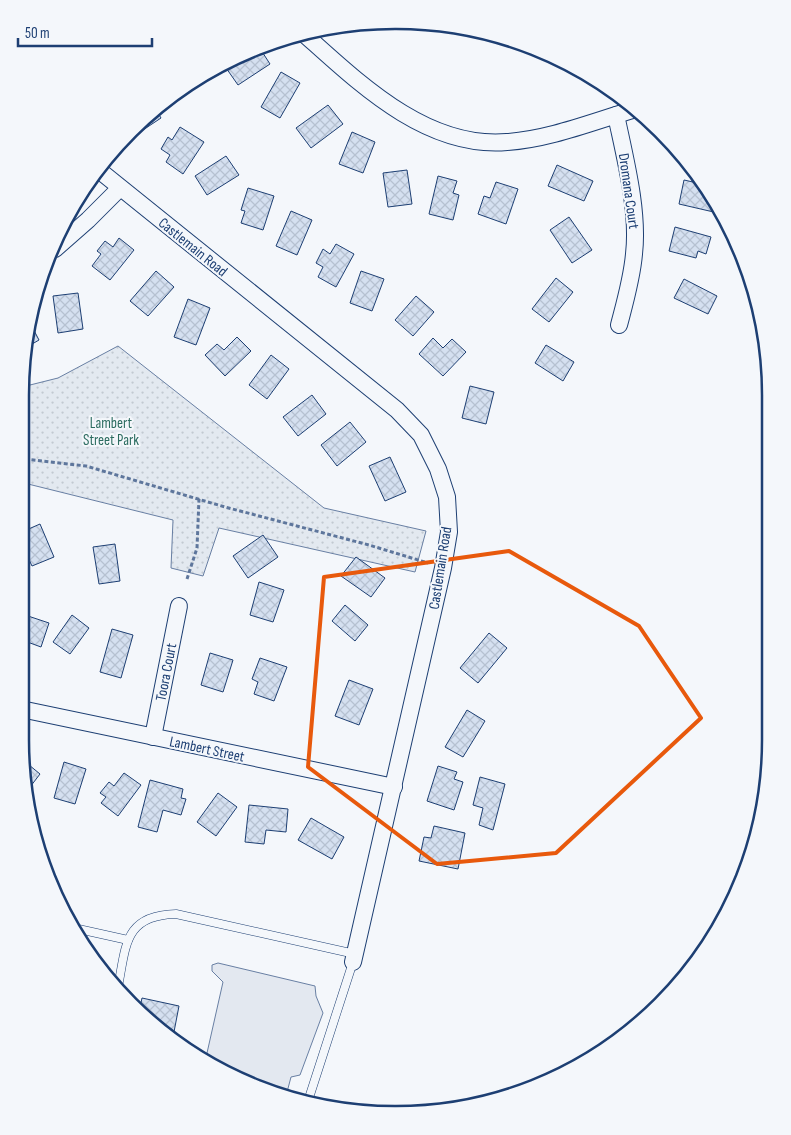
<svg xmlns="http://www.w3.org/2000/svg" width="791" height="1135" font-family="'Sofia Sans Condensed',sans-serif">
	<style>
		.park { fill: url(#park-dots); stroke: #687fa3 }
		.parking { fill: #e3e8f0; stroke: #687fa3 }
		.building { fill: url(#building-cross-hatch); stroke: #1d3f73 }
		.lines { fill: none; stroke-linecap: round; stroke-linejoin: round }
		.service-casing { stroke: #1d3f73; stroke-width: 9 }
		.minor-casing { stroke: #1d3f73; stroke-width: 18 }
		.path { stroke: #5e769c; stroke-width: 3; stroke-dasharray: 4 2.5; stroke-linecap: butt }
		.service { stroke: #f4f7fb; stroke-width: 8 }
		.minor { stroke: #f4f7fb; stroke-width: 16 }
		.marked { fill: none; stroke: #e8590c; stroke-width: 4; stroke-linejoin: round }
		.labels { text-anchor: middle; stroke-width: 4; stroke-linejoin: round; paint-order: stroke }
		.street-label { font-size: 15px; fill: #1d3f73; stroke: #f4f7fb }
		.park-label { font-size: 15px; fill: #2c6c60; stroke: #f4f7fb }
		.rim { fill: none; stroke: #1d3f73; stroke-width: 2.5 }
	</style>
	<defs>
		<pattern id="park-dots" width="8" height="8" patternUnits="userSpaceOnUse" patternTransform="scale(1.25)"><rect width="8" height="8" fill="#e3e9f0"/><path d="M2 2h.1M6 6h.1" fill="none" stroke="#c2c9d1" stroke-width="1.8" stroke-linecap="round"/></pattern>
		<pattern id="building-cross-hatch" width="8" height="8" patternUnits="userSpaceOnUse" patternTransform="scale(1.25)"><rect width="8" height="8" fill="#d5e0f0"/><path d="M0 0l8 8M0 8l8-8" fill="none" stroke="#b6c1d1"/></pattern>
	</defs>
	<rect width="100%" height="100%" fill="#f4f7fb"/>
	<polygon class="park" points="118,346 324,508 426,531 415,572 219,528 203,576 171,568 173,520 24,483 26,386 58,378"/>
	<polygon class="parking" points="218,963 315,986 316,996 323,1013 300,1075 291,1077 286,1096 252,1086 220,1066 207,1053 223,982 212,971 212,965"/>
	<g class="building">
		<polygon points="259,47 270,64 238,85 224,65"/>
		<polygon points="281,72 300,83 280,118 261,107"/>
		<polygon points="328,105 343,124 311,148 296,128"/>
		<polygon points="155,108 161,118 131,138 129,136 148,113"/>
		<polygon points="180,127 204,142 183,174 166,162 170,155 161,149 168,137 172,140"/>
		<polygon points="352,132 375,142 363,173 339,164"/>
		<polygon points="226,156 239,175 207,195 195,176"/>
		<polygon points="557,165 593,181 584,201 548,186"/>
		<polygon points="407,170 412,204 388,207 383,173"/>
		<polygon points="438,176 457,181 453,193 459,195 453,220 429,214"/>
		<polygon points="684,180 702,184 719,209 718,213 679,204"/>
		<polygon points="496,182 518,189 506,224 478,214 484,196 490,198"/>
		<polygon points="248,188 274,196 263,230 241,223 245,211 241,210"/>
		<polygon points="291,211 312,220 297,255 276,246"/>
		<polygon points="569,217 592,250 572,263 550,230"/>
		<polygon points="675,227 711,237 706,254 698,251 696,258 669,251"/>
		<polygon points="119,238 134,250 110,280 92,266 101,254 97,251 105,241 113,247"/>
		<polygon points="336,244 354,254 336,287 318,277 323,267 316,263 323,249 330,254"/>
		<polygon points="156,271 174,287 148,316 130,301"/>
		<polygon points="361,271 384,279 372,311 350,303"/>
		<polygon points="556,278 573,292 549,322 532,309"/>
		<polygon points="684,279 717,296 708,314 674,298"/>
		<polygon points="78,293 83,329 58,333 53,296"/>
		<polygon points="416,296 434,312 413,336 395,320"/>
		<polygon points="188,299 210,308 196,345 174,337"/>
		<polygon points="28,319 39,340 27,347 27,322"/>
		<polygon points="237,337 251,351 225,376 205,355 217,344 224,350"/>
		<polygon points="433,338 443,348 452,339 466,352 443,376 419,354"/>
		<polygon points="546,345 574,362 563,381 535,363"/>
		<polygon points="271,355 289,369 267,399 249,385"/>
		<polygon points="470,386 494,392 486,424 462,418"/>
		<polygon points="312,395 326,414 298,436 283,417"/>
		<polygon points="350,422 366,442 337,466 321,445"/>
		<polygon points="390,457 406,492 385,501 369,466"/>
		<polygon points="40,524 54,557 32,566 23,547 24,531"/>
		<polygon points="263,535 278,557 248,578 233,556"/>
		<polygon points="115,544 120,581 99,584 93,547"/>
		<polygon points="356,557 385,578 371,597 341,576"/>
		<polygon points="259,582 284,590 273,622 250,615"/>
		<polygon points="345,605 368,625 355,641 332,621"/>
		<polygon points="22,614 49,623 41,647 22,640"/>
		<polygon points="72,615 89,628 70,654 53,642"/>
		<polygon points="112,629 133,635 121,678 100,672"/>
		<polygon points="489,633 507,648 478,683 460,668"/>
		<polygon points="210,653 233,660 223,692 201,685"/>
		<polygon points="260,658 287,667 274,701 254,694 258,682 252,679"/>
		<polygon points="349,680 373,689 359,725 335,716"/>
		<polygon points="467,710 485,721 463,757 445,747"/>
		<polygon points="23,760 40,774 27,791"/>
		<polygon points="64,762 86,769 75,804 54,798"/>
		<polygon points="438,766 457,772 454,779 463,782 454,810 427,801"/>
		<polygon points="124,773 141,785 118,816 101,803 106,797 100,793 109,782 114,786"/>
		<polygon points="480,777 505,784 493,830 479,825 483,808 473,805"/>
		<polygon points="150,780 183,789 181,798 186,799 181,815 163,810 157,832 138,827"/>
		<polygon points="218,793 237,807 216,836 197,822"/>
		<polygon points="249,805 288,809 286,832 266,830 264,844 245,842"/>
		<polygon points="311,818 344,837 332,859 298,840"/>
		<polygon points="434,826 465,833 458,869 419,861 424,837 431,838"/>
		<polygon points="142,998 179,1006 173,1037 148,1022 139,1012"/>
	</g>
	<g class="lines">
		<defs>
			<g id="service">
				<polyline points="74,928 128,940"/>
				<path d="M118 987C126 946 124 915 176 914L355 954"/>
				<polyline points="308,1101 353,962"/>
			</g>
			<g id="minor">
				<path d="M303 33C359 83 426 149 507 142 551 139 594 121 636 109"/>
				<path d="M616 115C625 158 639 211 634 254 632 278 625 302 619 325"/>
				<polyline points="100,171 397,410 421,435 438,469 447,497 449,532 443,568 353,962"/>
				<polyline points="55,249 88,220 120,188"/>
				<polyline points="21,709 394,787"/>
				<polyline points="153,737 179,606"/>
			</g>
		</defs>
		<use href="#service" class="service-casing"/>
		<use href="#minor" class="minor-casing"/>
		<g class="path">
			<polyline points="25,459 86,466 225,507 369,545 428,563"/>
			<polyline points="187,579 197,548 199,499"/>
		</g>
		<use href="#service" class="service"/>
		<use href="#minor" class="minor"/>
	</g>
	<path class="marked" d="M509 551 639 626 701 718 556 853 437 864 308 767 324 577Z"/>
	<g class="labels">
		<g class="street-label">
			<text transform="translate(629 191) rotate(82)" y="5">Dromana Court</text>
			<text transform="translate(193 247) rotate(39)" y="5">Castlemain Road</text>
			<text transform="translate(440 568) rotate(-81)" y="5">Castlemain Road</text>
			<text transform="translate(166 672) rotate(-79)" y="5">Toora Court</text>
			<text transform="translate(207 749) rotate(12)" y="5">Lambert Street</text>
		</g>
		<g class="park-label">
			<text x="111" y="428">Lambert<tspan x="111" dy="17">Street Park</tspan></text>
		</g>
	</g>
	<path d="M0 0H791V1135H0ZM395 29H396A366 366 0 0 1 762 395V740A366 366 0 0 1 396 1106H395A366 366 0 0 1 29 740V395A366 366 0 0 1 395 29Z" fill="#f4f7fb" fill-rule="evenodd"/>
	<path class="rim" d="M395 29H396A366 366 0 0 1 762 395V740A366 366 0 0 1 396 1106H395A366 366 0 0 1 29 740V395A366 366 0 0 1 395 29Z"/>
	<path d="M18 38v8h134v-8" fill="none" stroke="#1d3f73" stroke-width="2.5"/>
	<text x="25" y="38" font-size="15" fill="#1d3f73" stroke="#f4f7fb" stroke-width="4" paint-order="stroke">50 m</text>
</svg>
